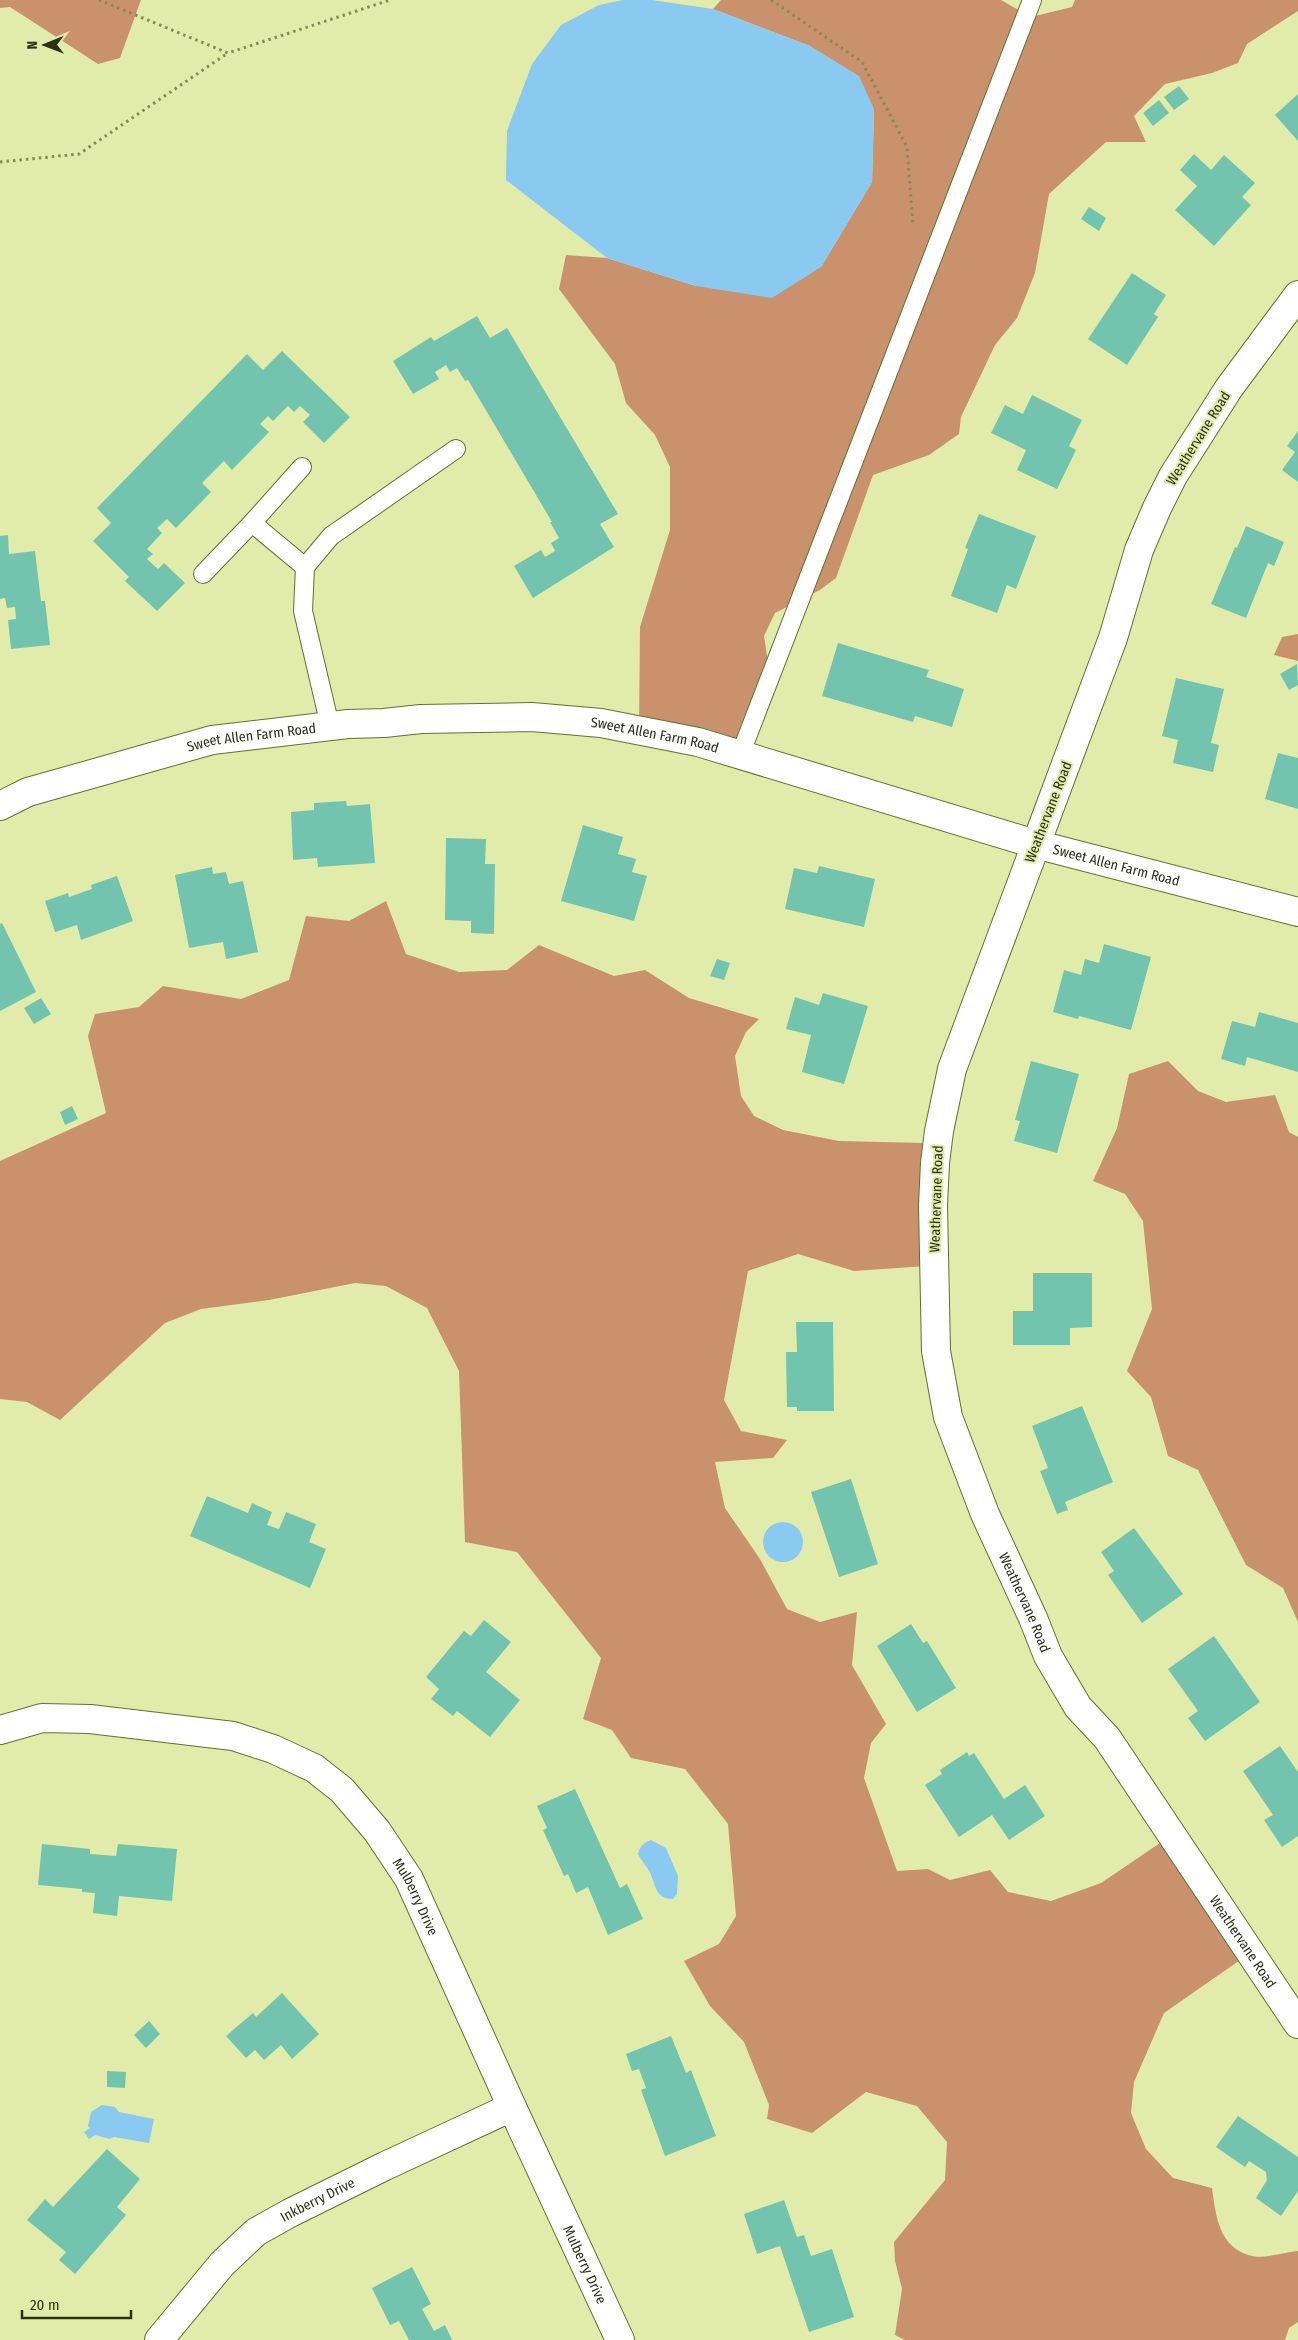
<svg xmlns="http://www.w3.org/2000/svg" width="1298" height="2340" font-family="'Fira Sans Condensed',sans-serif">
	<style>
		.forest { fill: #c9926c }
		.water { fill: #8acaf1 }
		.building { fill: #73c4af }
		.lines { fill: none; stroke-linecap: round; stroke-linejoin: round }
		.service-casing { stroke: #666e30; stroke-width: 20 }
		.minor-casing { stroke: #666e30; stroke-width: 30 }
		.path { stroke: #838b5d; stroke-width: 3; stroke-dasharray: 2.5 4; stroke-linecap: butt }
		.service { stroke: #fff; stroke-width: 18 }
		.minor { stroke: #fff; stroke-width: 28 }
		.labels { text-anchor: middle; stroke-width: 4; stroke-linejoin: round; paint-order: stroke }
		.street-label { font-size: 14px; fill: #2c3016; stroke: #e1ecaa }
	</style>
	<rect width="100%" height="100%" fill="#e1ecaa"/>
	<g class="forest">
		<polygon points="0,0 141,0 120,58 98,64 10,7 0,8"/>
		<polygon points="721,0 1001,0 1031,17 1072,7 1075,0 1298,0 1298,11 1247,44 1238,63 1212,73 1165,84 1134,116 1146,142 1106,142 1049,194 1035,273 1017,318 995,345 961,417 959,434 929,455 873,475 836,578 820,590 775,613 764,636 771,681 745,756 639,730 640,627 670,530 670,467 655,435 626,403 615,364 559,289 566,255 607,258 696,286 821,267 872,182 874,109 810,46 713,9"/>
		<polygon points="1298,634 1298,661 1274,655 1282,637"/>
		<path d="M386 901 406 954 459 972 507 970 539 945 614 976 645 970 689 998 759 1019 746 1032 735 1056 741 1096 754 1116 783 1130 839 1141 924 1143 926 1266 854 1271 798 1254 748 1271 724 1400 741 1431 787 1440 773 1458 715 1462 725 1508 760 1559 787 1609 820 1622 857 1612 852 1665 886 1724 871 1743 864 1778 897 1871 928 1869 950 1880 990 1870 1008 1892 1051 1901 1101 1883 1163 1841 1243 1958 1164 2013 1134 2082 1131 2113 1146 2149 1173 2178 1212 2188C1216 2217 1219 2248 1252 2256 1262 2259 1287 2252 1298 2251V2322L1289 2328 1285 2340H905L895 2335 902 2289 895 2261 894 2242 945 2180 947 2142 917 2106 866 2092 812 2133 767 2119 769 2105 744 2042 710 2006 684 1961 719 1944 736 1916 728 1824 685 1769 631 1758 612 1730 583 1719 601 1658 517 1552 465 1542 459 1371 427 1308 386 1286 355 1283 269 1300 201 1309 165 1323 60 1420 27 1402 0 1399V1161L106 1113 88 1036 95 1014 139 1007 163 986 241 999 289 980 306 916 349 921Z"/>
		<polygon points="1168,1061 1198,1091 1226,1102 1275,1095 1289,1132 1298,1137 1298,1622 1283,1588 1246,1565 1198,1470 1168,1456 1151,1397 1127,1371 1152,1309 1143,1221 1125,1194 1093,1181 1117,1128 1129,1074"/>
	</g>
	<g class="water">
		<polygon points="623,0 652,0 713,9 810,46 859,76 874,109 872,182 821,267 772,298 696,286 607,258 506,180 507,131 532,64 561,25 599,5"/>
		<circle cx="783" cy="1542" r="20"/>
		<path d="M651 1840 666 1848 678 1876 677 1894 673 1899C656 1899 656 1887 651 1875 648 1867 641 1861 638 1854 640 1846 643 1843 651 1840Z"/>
		<polygon points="102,2105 115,2107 119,2112 154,2119 149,2143 114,2137 110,2139 95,2135 89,2139 84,2132 90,2128 88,2126 91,2112"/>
	</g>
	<g class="building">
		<polygon points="1179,86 1189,99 1174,110 1164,97"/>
		<polygon points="1298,94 1298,141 1275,115"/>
		<polygon points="1159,100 1169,113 1153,126 1143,113"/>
		<polygon points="1194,154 1211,170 1224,155 1255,183 1242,197 1251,205 1214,246 1175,210 1197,186 1180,170"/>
		<polygon points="1089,207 1106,218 1099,231 1081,219"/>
		<polygon points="1132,273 1166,295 1154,314 1158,317 1127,365 1088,339"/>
		<polygon points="477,316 490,338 507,328 618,514 600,524 614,547 533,598 514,566 541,550 545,557 555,551 551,543 559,538 550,522 552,522 468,380 465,381 457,368 450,372 446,365 435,372 439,379 413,394 393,361 431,337 434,341"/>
		<polygon points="282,351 350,417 324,443 303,422 310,415 300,406 294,412 288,406 273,421 268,416 260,424 269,432 232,470 224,461 202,483 211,492 176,528 167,519 157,528 162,533 147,549 153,554 147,559 158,569 164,563 185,583 157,611 125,581 129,577 93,541 111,523 97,508 247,354 263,370"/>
		<polygon points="1032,395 1082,420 1069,446 1076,450 1057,489 1017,470 1026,450 991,433 1005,405 1023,414"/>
		<polygon points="1298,431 1298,482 1282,470 1295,452 1287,446"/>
		<polygon points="979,514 1036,536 1016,589 1007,585 997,613 951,596 968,549 965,548"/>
		<polygon points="1246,526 1284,542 1274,566 1268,563 1246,618 1211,604 1235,547 1237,548"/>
		<polygon points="8,535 9,554 35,551 41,601 45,601 50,645 11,649 8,620 16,619 15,607 7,608 5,598 0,599 0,536"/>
		<polygon points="838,643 929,670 926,677 964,689 952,727 915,716 913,722 822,696"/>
		<polygon points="1297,664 1298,685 1289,690 1280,674"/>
		<polygon points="1176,678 1224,689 1211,743 1219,745 1213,772 1173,763 1178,740 1162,736"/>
		<polygon points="1278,753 1298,758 1298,809 1265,799"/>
		<polygon points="346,801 347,806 370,804 375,863 318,867 317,858 293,860 291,812 314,810 314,803"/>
		<polygon points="583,825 623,837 618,854 636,859 632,872 647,876 634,921 561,901"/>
		<polygon points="446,838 486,839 485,864 495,864 494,934 471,933 471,921 445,920"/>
		<polygon points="819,866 875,879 864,927 785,909 794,868 817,873"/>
		<polygon points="212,867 213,874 226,872 229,884 243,881 258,952 226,959 223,942 189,948 175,875"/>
		<polygon points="117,876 133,921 81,940 77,925 55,932 45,901 68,893 69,897 92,889 91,885"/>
		<polygon points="2,923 36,992 0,1011 0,924"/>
		<polygon points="1104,944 1151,957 1131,1030 1079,1016 1078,1019 1053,1012 1064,970 1081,975 1085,959 1099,963"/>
		<polygon points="717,959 730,963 724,980 710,976"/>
		<polygon points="823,993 868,1006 844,1084 802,1072 811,1035 786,1029 795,997 819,1005"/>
		<polygon points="41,998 51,1014 34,1024 24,1008"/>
		<polygon points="1259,1012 1298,1023 1298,1072 1247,1057 1245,1066 1221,1059 1232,1021 1255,1027"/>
		<polygon points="1031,1061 1079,1074 1057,1153 1014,1141 1020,1121 1015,1120"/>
		<polygon points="72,1106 78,1119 65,1125 60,1112"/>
		<polygon points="1033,1273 1092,1273 1092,1327 1070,1328 1070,1345 1013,1345 1013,1311 1033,1311"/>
		<polygon points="796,1322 833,1322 834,1411 797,1411 797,1407 787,1407 786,1352 797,1352"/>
		<polygon points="1082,1406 1113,1482 1065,1502 1068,1510 1057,1514 1040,1471 1048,1468 1032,1426"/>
		<polygon points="851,1479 878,1564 839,1577 811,1492"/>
		<polygon points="207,1496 248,1513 252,1503 272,1512 267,1525 279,1529 286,1512 316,1524 309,1542 326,1549 310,1588 190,1536"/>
		<polygon points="1134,1528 1183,1594 1142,1623 1108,1575 1114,1571 1101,1552"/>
		<polygon points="484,1620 511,1642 486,1672 520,1700 490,1737 457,1711 453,1716 431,1699 439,1689 426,1677 464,1631 471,1636"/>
		<polygon points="911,1624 923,1643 927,1641 956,1688 917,1712 877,1646"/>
		<polygon points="1214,1636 1260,1702 1205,1741 1188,1718 1198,1711 1168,1669"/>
		<polygon points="1280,1746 1298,1772 1298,1836 1282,1847 1264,1820 1273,1815 1243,1771"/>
		<polygon points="967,1752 969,1756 974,1753 1004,1799 1025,1785 1045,1816 1009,1840 992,1815 959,1837 925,1785 942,1774 940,1770"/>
		<polygon points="575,1789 620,1888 627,1884 643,1919 608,1935 588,1887 576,1893 568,1874 564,1876 543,1830 547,1828 537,1806"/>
		<polygon points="42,1844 90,1849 90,1854 116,1856 118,1844 177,1849 172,1901 119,1896 117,1916 93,1913 95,1893 82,1892 82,1889 38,1885"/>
		<polygon points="282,1993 319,2034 292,2059 281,2045 264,2060 255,2050 246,2058 226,2036 253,2013 256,2017"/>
		<polygon points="149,2021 160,2034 146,2048 134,2035"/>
		<polygon points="671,2036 686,2073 691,2070 716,2136 665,2156 641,2090 646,2088 639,2069 632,2071 626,2054"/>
		<polygon points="107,2071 126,2072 125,2088 107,2087"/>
		<polygon points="1238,2116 1298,2157 1298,2191 1281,2216 1256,2198 1267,2180 1266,2172 1249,2161 1245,2167 1216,2147"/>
		<polygon points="107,2149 140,2179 117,2207 126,2215 75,2274 59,2260 66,2252 27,2220 45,2199 53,2207"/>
		<polygon points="784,2200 797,2237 804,2235 811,2256 832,2249 854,2317 809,2332 780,2246 757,2254 744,2214"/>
		<polygon points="412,2267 431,2304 422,2309 434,2331 445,2325 452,2340 409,2340 399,2321 390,2325 372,2288"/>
	</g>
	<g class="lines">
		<defs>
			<g id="service">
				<polyline points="252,523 302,467"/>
				<polyline points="203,574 252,523 305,567"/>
				<polyline points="330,726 303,611 305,567 331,536 456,449"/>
				<polyline points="740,755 1032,0"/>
			</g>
			<g id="minor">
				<path id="s1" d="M1298 295 1229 388 1173 476 1157 508 1139 550 1113 638 952 1069 939 1131 935 1163 933 1205 936 1351 948 1417 985 1514 1033 1618 1048 1656 1078 1707 1107 1738 1298 2024"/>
				<path id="s2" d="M0 806 28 792 212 740 348 724 384 723 421 719 532 717 601 723 698 742 1035 844 1298 912"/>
				<path id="s3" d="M0 1730 42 1718 90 1719 233 1736 273 1749 314 1768 342 1790 377 1831 409 1879 512 2107 620 2340"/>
				<path id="s4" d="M159 2340 222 2264 256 2232 290 2213 385 2166 512 2107"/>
			</g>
		</defs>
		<use href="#service" class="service-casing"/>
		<use href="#minor" class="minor-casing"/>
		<g class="path">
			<polyline points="99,0 228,53 390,0"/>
			<polyline points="771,0 862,62 907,147 913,225"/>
			<polyline points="0,162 79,154 228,53"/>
		</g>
		<use href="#service" class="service"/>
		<use href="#minor" class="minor"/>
	</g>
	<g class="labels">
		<g class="street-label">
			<text transform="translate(1198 438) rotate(-58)" y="5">Weathervane Road</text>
			<text dy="5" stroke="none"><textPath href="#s2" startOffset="668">Sweet Allen Farm Road</textPath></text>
			<text dy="5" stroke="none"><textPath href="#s2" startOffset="262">Sweet Allen Farm Road</textPath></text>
			<text transform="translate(1048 812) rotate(-69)" y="5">Weathervane Road</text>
			<text dy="5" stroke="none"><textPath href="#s2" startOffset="1148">Sweet Allen Farm Road</textPath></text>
			<text transform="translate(936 1199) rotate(-88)" y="5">Weathervane Road</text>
			<text dy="5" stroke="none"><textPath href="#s1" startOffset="1405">Weathervane Road</textPath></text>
			<text dy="5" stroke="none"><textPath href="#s3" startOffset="489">Mulberry Drive</textPath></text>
			<text dy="5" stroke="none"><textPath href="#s1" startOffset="1810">Weathervane Road</textPath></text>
			<text dy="5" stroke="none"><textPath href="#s4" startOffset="215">Inkberry Drive</textPath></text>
			<text dy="5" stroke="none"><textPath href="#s3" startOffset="894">Mulberry Drive</textPath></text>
		</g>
	</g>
	<g transform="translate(45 45) rotate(269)" stroke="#e1ecaa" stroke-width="4" paint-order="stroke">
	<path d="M0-4L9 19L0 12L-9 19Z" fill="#2c3016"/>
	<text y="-8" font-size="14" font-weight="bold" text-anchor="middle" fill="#2c3016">N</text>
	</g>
	<path d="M22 2310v8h109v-8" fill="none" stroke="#2c3016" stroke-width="2.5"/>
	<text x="30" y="2310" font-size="15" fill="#2c3016" stroke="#e1ecaa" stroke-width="4" paint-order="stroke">20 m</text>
</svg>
